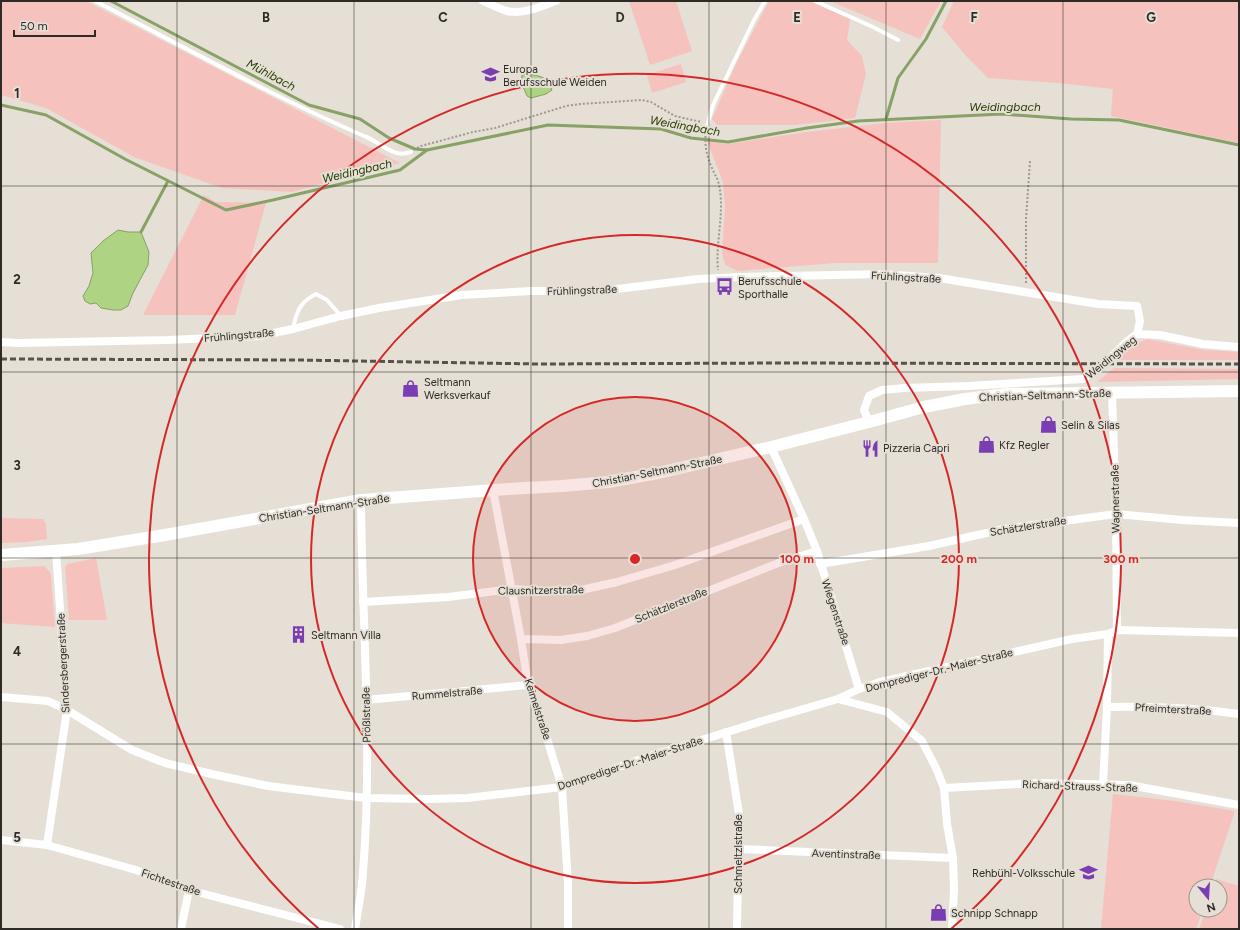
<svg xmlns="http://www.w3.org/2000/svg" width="1240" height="930" font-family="Figtree,sans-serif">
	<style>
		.green { fill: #f6c2be }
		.water { fill: #add383; stroke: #87a167 }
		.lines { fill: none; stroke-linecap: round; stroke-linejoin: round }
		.stream { stroke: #87a167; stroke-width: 3 }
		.path { stroke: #9d9891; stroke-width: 2; stroke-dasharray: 2 2; stroke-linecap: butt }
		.lane { stroke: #fff; stroke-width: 4 }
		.street { stroke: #fff; stroke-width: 8 }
		.secondary { stroke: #fff; stroke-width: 12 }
		.rail { stroke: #56534d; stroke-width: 3; stroke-dasharray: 6 3; stroke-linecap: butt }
		.grid { fill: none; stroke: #2e2b27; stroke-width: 1; stroke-opacity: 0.55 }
		.ring { fill: none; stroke: #d62828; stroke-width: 2 }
		.labels { text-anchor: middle; stroke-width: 4; stroke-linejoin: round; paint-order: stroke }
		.poi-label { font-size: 11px; fill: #2e2b27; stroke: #e5dfd5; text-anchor: start }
		.street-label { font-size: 11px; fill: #2e2b27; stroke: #e5dfd5 }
		.water-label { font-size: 12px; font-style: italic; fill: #273e02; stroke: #e5dfd5 }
		.grid-label { font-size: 13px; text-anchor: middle; font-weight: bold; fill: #2e2b27; stroke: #e5dfd5; stroke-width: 4; stroke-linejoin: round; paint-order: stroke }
		.centre { fill: #d62828; stroke: #e5dfd5; stroke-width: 2 }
		.ring-label { font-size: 12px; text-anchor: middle; font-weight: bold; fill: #d62828; stroke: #e5dfd5; stroke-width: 4; stroke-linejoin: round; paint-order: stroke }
	</style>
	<rect width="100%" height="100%" fill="#e5dfd5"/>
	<g class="green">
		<polygon points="1,1 86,1 400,163 292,192 222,188 134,157 46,108 1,95"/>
		<polygon points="629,1 676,1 692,51 650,65"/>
		<polygon points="769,1 810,1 850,19 847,40 862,56 866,74 855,118 795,125 717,125 712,119 736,64"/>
		<polygon points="830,1 941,1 920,39"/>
		<polygon points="954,1 1239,1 1239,143 1111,116 1113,89 1058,83 988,78 966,56 942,27"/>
		<polygon points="681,64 686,82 652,93 647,75"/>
		<polygon points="941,120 938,263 835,263 738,271 725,265 722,254 725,207 723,182 707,141 727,144 807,132 885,123"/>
		<polygon points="204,195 216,202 266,203 235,315 143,315"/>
		<path d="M1147 339 1204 350 1239 352V360H1117C1126 348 1133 345 1147 339Z"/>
		<polygon points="1114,368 1239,369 1239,379 1097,382"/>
		<polygon points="1,518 43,519 46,524 47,539 27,542 1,543"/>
		<polygon points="96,558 107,620 69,620 65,567 68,564"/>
		<polygon points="44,566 50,572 51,576 55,627 1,623 1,568"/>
		<polygon points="1113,794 1175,801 1235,811 1210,886 1196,886 1196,910 1203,910 1196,929 1101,929"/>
		<polygon points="1216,879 1239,886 1239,929 1199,929 1206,910 1220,910 1220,886 1214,886"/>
	</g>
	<g class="water">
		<path d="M528 74C540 76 549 77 552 90L546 94 531 98 527 96 521 82 522 75Z"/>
		<polygon points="118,230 128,232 141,232 149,252 148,265 133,293 128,306 121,310 113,310 101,308 96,303 90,304 85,301 83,296 89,286 93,273 91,253 103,241"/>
	</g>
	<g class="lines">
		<g class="stream">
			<polyline points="111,1 309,105 360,119 389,138 415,149 427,150"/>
			<polyline points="1,105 46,115 125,159 226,210 273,200 400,170 427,150 548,125 661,129 691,138 728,142 807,128 858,121 1002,114 1071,119 1119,120 1239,145"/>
			<polyline points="886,119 898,78 926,39 946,1"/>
			<polyline points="141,232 168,181"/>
		</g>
		<g class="path">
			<path d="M706 132C704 145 707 158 713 170 714 174 717 177 718 181 726 210 715 241 718 270"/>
			<polyline points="417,148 421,146 473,132 495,128 566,106 580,104 642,100 651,102 675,116 701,122"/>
			<polyline points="1026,283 1026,219 1030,161"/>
		</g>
		<g class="lane">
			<path d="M95 1C184 47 272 96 364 136 375 140 383 148 394 152 400 155 405 154 411 152"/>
			<polyline points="815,1 875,28 898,40"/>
			<polyline points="707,126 713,105 754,20 765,1"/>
			<path d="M293 329C296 312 300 302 316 294L327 300 340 315"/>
		</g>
		<g class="street">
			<path d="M483 1C491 4 499 9 507 11 523 15 541 6 556 1"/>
			<polyline points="1,342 18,343 168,340 259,336 293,329 341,316 379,308 462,295 531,291 601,291 698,279 740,277 882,274 939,278 1098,304 1137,306 1140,321 1137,334"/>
			<polyline points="1112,392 1116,514 1117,630"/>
			<polyline points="869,422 864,410 869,396 882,390 904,388 968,386 1083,379 1106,363 1125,343 1137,334 1160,335 1203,344 1239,347"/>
			<polyline points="771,447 804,519 817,551 859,689"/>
			<polyline points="493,490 521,639 528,685 548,742 562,787 568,884 568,929"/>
			<polyline points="820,564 929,546 1004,529 1116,514 1182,520 1239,523"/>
			<polyline points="363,602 448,597 512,589 545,591 581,590 617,582 675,565 804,519"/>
			<polyline points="521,639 561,640 587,636 615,628 781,562 817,551"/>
			<polyline points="1,697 48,701 67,710 132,750 165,763 216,775 268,786 366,798 428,799 467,798 562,787 647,757 769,719 838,699 859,689 880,682 1072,639 1108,634 1117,630 1239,633"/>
			<polyline points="838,699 887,712 922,741 936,768 944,788 947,824 953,858 954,889 952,929"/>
			<polyline points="366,700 528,685"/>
			<path d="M1107 707C1151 706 1196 708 1239 714"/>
			<polyline points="726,732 739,814 737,929"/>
			<polyline points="1103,785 1107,707 1108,634"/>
			<polyline points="944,788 1037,783 1129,785 1239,805"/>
			<polyline points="1,840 47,845 136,870 189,890 340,929"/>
			<polyline points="47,845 67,710 56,551"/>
			<polyline points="739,849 953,858"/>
			<polyline points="181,929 189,890"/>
			<path d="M355 929C358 910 362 891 363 872 373 749 362 624 361 500"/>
		</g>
		<polyline class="secondary" points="1,555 78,549 165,535 361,500 508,489 562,486 608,482 658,473 771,447 869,422 924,407 965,399 1008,394 1239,391"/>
		<polyline class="rail" points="1,359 299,360 539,364 779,363 1239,364"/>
	</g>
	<path class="grid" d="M177 1V929M354 1V929M531 1V929M709 1V929M886 1V929M1063 1V929M1 186H1239M1 372H1239M1 558H1239M1 744H1239"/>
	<circle cx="635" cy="559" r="162" fill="#d62828" fill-opacity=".12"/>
	<g class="ring">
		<circle cx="635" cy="559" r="162"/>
		<circle cx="635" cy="559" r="324"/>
		<path d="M319 929A486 486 0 1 1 951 929"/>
	</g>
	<defs>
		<symbol id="school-bare" viewBox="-9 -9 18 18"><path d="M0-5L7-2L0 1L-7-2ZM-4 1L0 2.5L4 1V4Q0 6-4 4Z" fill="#7b3db2" stroke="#e5dfd5" stroke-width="2.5" paint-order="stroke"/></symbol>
		<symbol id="bus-bare" viewBox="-9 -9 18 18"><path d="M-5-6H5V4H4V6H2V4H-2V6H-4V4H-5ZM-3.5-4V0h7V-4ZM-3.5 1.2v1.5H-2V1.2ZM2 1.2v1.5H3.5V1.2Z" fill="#7b3db2" stroke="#e5dfd5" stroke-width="2.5" paint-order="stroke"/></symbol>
		<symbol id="shop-bare" viewBox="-9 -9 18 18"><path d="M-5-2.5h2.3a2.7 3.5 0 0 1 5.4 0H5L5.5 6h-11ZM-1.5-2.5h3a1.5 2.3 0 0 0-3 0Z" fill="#7b3db2" stroke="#e5dfd5" stroke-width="2.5" paint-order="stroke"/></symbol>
		<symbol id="restaurant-bare" viewBox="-9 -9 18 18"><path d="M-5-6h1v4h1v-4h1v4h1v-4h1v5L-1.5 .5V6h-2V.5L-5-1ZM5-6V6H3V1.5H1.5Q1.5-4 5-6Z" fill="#7b3db2" stroke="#e5dfd5" stroke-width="2.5" paint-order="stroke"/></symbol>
		<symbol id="building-bare" viewBox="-9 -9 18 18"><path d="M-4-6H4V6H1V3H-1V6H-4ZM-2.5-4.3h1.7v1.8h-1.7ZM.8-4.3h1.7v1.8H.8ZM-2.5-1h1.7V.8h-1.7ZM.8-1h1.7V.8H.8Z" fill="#7b3db2" stroke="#e5dfd5" stroke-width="2.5" paint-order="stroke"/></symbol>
	</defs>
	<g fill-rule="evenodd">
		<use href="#school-bare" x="478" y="62" width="25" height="25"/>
		<use href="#bus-bare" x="712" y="274" width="25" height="25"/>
		<use href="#shop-bare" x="398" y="376" width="25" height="25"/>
		<use href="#shop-bare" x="1036" y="412" width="25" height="25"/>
		<use href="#shop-bare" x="974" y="432" width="25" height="25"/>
		<use href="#restaurant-bare" x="858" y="436" width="25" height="25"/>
		<use href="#building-bare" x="286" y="622" width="25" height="25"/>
		<use href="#school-bare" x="1076" y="860" width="25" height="25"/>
		<use href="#shop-bare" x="926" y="900" width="25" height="25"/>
	</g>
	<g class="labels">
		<g class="poi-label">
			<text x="503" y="73">Europa<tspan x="503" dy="13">Berufsschule Weiden</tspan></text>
			<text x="738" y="285">Berufsschule<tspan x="738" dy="13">Sporthalle</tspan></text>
			<text x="424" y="386">Seltmann<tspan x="424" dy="13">Werksverkauf</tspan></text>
			<text x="1061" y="429">Selin &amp; Silas</text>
			<text x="999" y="449">Kfz Regler</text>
			<text x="883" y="452">Pizzeria Capri</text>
			<text x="311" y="639">Seltmann Villa</text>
			<text x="1075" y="877" text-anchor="end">Rehbühl-Volksschule</text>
			<text x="951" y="917">Schnipp Schnapp</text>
		</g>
		<g class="street-label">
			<text transform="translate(906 277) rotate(3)" y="4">Frühlingstraße</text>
			<text transform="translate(582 290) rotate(-2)" y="4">Frühlingstraße</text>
			<text transform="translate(239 335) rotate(-5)" y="4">Frühlingstraße</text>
			<text transform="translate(1111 357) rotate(-39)" y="4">Weidingweg</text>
			<text transform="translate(1045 395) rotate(-2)" y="4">Christian-Seltmann-Straße</text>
			<text transform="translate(657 471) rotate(-11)" y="4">Christian-Seltmann-Straße</text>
			<text transform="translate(1115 499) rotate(-91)" y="4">Wagnerstraße</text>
			<text transform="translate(324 508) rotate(-9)" y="4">Christian-Seltmann-Straße</text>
			<text transform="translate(1028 526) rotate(-9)" y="4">Schätzlerstraße</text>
			<text transform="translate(541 590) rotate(-1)" y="4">Clausnitzerstraße</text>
			<text transform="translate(671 605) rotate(-22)" y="4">Schätzlerstraße</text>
			<text transform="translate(836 612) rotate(72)" y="4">Wiegenstraße</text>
			<text transform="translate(63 663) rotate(-93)" y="4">Sindersbergerstraße</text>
			<text transform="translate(939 670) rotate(-14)" y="4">Domprediger-Dr.-Maier-Straße</text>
			<text transform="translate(447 693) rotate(-5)" y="4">Rummelstraße</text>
			<text transform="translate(538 709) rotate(72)" y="4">Keimelstraße</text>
			<text transform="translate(1173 709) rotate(3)" y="4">Pfreimterstraße</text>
			<text transform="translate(366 715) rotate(-91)" y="4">Prößlstraße</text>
			<text transform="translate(630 763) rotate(-18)" y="4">Domprediger-Dr.-Maier-Straße</text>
			<text transform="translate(1080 786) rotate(2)" y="4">Richard-Strauss-Straße</text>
			<text transform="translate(738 854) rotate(-90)" y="4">Schmeltzlstraße</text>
			<text transform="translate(846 854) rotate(2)" y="4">Aventinstraße</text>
			<text transform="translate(171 882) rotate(19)" y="4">Fichtestraße</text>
		</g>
		<g class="water-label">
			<text transform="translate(271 75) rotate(28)" y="4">Mühlbach</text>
			<text x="1005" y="111">Weidingbach</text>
			<text transform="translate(685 126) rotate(10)" y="4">Weidingbach</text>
			<text transform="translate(357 171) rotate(-13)" y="4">Weidingbach</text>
		</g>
	</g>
	<g class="grid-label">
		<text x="266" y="22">B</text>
		<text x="443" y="22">C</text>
		<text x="620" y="22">D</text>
		<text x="797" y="22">E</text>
		<text x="974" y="22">F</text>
		<text x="1151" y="22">G</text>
		<text x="17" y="98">1</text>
		<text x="17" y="284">2</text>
		<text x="17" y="470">3</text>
		<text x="17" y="656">4</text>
		<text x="17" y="842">5</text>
	</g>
	<circle cx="635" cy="559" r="6" class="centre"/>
	<g class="ring-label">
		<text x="797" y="563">100 m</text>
		<text x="959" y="563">200 m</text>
		<text x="1121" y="563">300 m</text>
	</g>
	<rect width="1240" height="930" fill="none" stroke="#2e2b27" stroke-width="4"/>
	<g transform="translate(1208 898) rotate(162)"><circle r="19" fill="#e5dfd5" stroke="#9c978f"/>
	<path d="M0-3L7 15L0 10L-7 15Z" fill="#7b3db2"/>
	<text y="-6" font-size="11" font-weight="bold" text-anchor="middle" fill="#2e2b27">N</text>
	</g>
	<path d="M14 30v6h81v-6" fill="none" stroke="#2e2b27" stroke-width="2"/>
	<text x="20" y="30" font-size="12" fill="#2e2b27" stroke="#e5dfd5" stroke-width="3" paint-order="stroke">50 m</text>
</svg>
